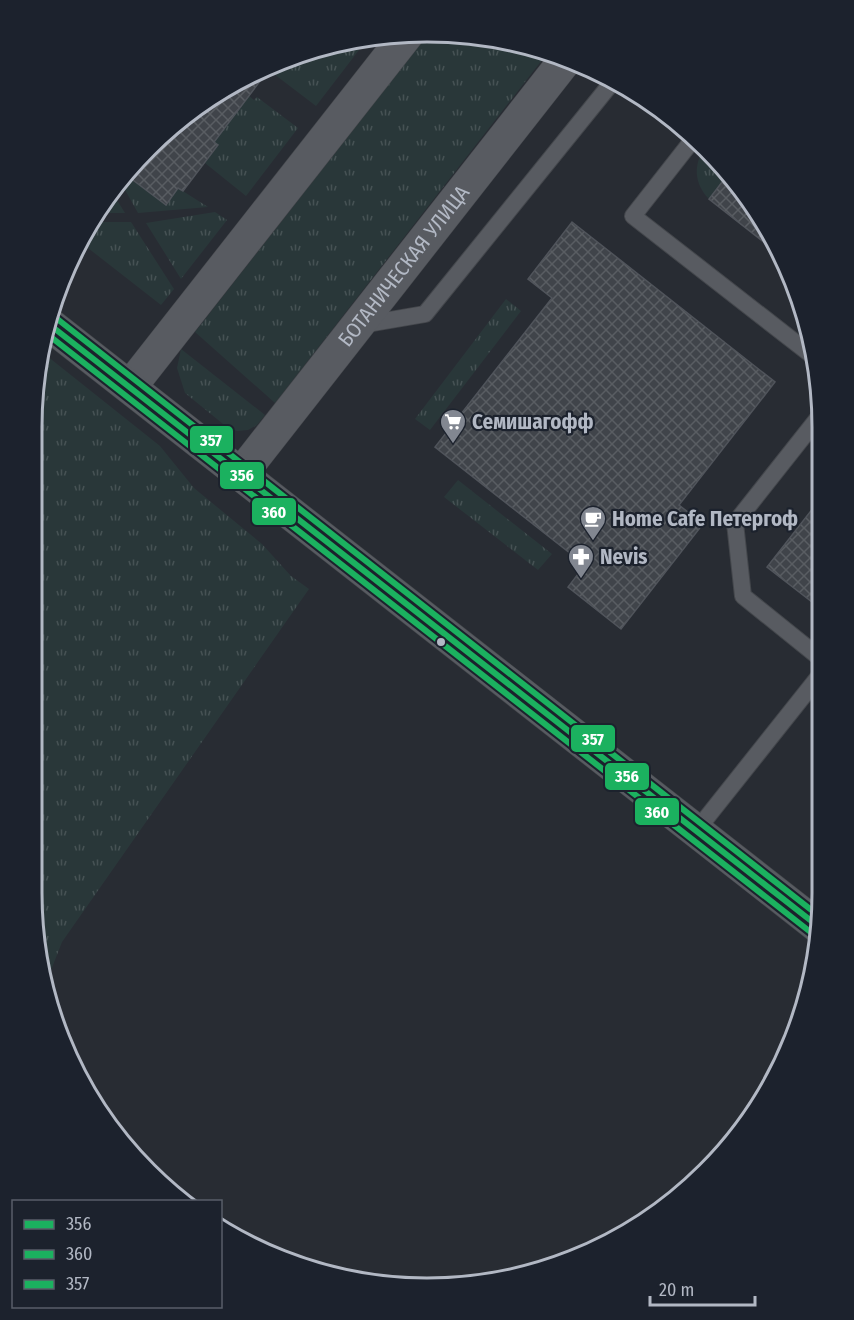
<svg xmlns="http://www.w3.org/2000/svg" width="854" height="1320" font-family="'Fira Sans Condensed',sans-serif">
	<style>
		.grass { fill: url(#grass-tufts) }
		.building { fill: url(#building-cross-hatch); stroke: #50545b; stroke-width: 1.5 }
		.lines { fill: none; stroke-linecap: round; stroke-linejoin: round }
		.service-casing { stroke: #44474c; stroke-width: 18 }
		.minor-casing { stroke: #44474c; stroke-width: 34 }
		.tertiary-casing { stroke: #44474c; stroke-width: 34 }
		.service { stroke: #585b61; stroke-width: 16 }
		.minor { stroke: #585b61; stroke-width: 33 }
		.tertiary { stroke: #585b61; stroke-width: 33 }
		.bus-1-casing { stroke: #1c222d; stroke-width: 10 }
		.bus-2-casing { stroke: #1c222d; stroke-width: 10 }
		.bus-3-casing { stroke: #1c222d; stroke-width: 10 }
		.bus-1 { stroke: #1bb15f; stroke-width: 6 }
		.bus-2 { stroke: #1bb15f; stroke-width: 6 }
		.bus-3 { stroke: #1bb15f; stroke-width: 6 }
		.bus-dot { fill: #b2b8c4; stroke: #1c222d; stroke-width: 2 }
		.labels { text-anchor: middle; stroke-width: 4.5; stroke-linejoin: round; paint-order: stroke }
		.street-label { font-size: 21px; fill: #b2b8c4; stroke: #1c222d }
		.poi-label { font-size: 21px; font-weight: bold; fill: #b2b8c4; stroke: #1c222d; text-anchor: start }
		.rim { fill: none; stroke: #b2b8c4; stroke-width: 3 }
		.line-badge { stroke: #1c222d; stroke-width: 2 }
		.badge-label { font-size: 16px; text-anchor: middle; font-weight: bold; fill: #fff }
	</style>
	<defs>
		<pattern id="grass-tufts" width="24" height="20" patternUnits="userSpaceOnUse" patternTransform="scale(1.5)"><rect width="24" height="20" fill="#293739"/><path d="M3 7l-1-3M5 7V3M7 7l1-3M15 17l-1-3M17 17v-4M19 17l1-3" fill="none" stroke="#465254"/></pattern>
		<pattern id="building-cross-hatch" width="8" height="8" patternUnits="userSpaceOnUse" patternTransform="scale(1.5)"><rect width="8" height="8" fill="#40444a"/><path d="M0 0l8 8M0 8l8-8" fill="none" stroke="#595d62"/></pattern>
	</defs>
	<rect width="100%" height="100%" fill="#282c33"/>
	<g class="grass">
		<polygon points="429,33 478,35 549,51 275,403 195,332"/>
		<polygon points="348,41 359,50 316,106 274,74 286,60 324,45"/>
		<polygon points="249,96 254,100 257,97 298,128 246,196 205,163 218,146 214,142"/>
		<path d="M705 148 729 173 709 199C694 184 693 164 705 148Z"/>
		<polygon points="125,174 166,205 178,188 208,207 138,213 120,181"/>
		<polygon points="112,192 125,213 99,213"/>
		<polygon points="215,212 227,220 181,279 146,223"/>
		<polygon points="92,222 131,222 174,289 161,305 79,241"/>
		<polygon points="506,299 521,311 430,430 415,419"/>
		<polygon points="181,349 265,415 257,425 248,430 237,431 228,428 185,393 177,368"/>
		<polygon points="42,352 160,446 194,488 262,544 291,576 309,589 62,942 46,983 32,893 35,375"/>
		<polygon points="458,480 552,554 538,570 444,497"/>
	</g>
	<g class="building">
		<polygon points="273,64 214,142 218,145 183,191 178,188 166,205 125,174 129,166 186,113 252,72"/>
		<polygon points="729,173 744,192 782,252 779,254 709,199"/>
		<polygon points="572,222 775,382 679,505 703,524 621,629 568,587 585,565 435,447 552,298 528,279"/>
		<polygon points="821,498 821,609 767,567"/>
	</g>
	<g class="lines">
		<defs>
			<g id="service">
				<polyline points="695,137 633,216 814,357"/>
				<polyline points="361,325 425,314 614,80"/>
				<polyline points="820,658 743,596 735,523 822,413"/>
				<polyline points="696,831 820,675"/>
			</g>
			<g id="minor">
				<polyline points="130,387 408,33"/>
				<path id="s1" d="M241 474 567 58"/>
			</g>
			<polyline id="tertiary" points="50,325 819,927"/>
		</defs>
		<use href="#service" class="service-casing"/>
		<use href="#minor" class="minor-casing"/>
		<use href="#tertiary" class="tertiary-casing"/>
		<use href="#service" class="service"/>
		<use href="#minor" class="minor"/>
		<use href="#tertiary" class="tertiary"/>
		<defs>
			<polyline id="bus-1" points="50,325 819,927"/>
			<polyline id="bus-2" points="47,334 813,934"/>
			<polyline id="bus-3" points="56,318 819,916"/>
		</defs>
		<use href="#bus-1" class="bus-1-casing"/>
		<use href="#bus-2" class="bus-2-casing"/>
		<use href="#bus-3" class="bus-3-casing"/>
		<use href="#bus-1" class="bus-1"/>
		<use href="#bus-2" class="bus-2"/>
		<use href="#bus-3" class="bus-3"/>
	</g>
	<defs>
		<symbol id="supermarket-pin" viewBox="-11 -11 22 30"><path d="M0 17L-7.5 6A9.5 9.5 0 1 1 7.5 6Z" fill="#828791" stroke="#1c222d"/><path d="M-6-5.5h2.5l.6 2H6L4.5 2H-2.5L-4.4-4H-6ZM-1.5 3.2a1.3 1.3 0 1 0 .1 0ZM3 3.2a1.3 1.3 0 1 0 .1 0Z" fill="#fff"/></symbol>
		<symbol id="cafe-pin" viewBox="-11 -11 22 30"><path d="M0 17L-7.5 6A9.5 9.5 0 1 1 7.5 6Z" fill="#828791" stroke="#1c222d"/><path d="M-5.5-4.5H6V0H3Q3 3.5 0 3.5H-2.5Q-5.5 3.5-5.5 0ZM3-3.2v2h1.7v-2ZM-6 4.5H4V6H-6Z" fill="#fff"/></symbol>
		<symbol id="pharmacy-pin" viewBox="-11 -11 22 30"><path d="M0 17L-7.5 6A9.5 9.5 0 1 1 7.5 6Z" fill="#828791" stroke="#1c222d"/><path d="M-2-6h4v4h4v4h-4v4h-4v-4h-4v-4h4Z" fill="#fff"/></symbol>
	</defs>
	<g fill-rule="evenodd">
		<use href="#supermarket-pin" x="438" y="407" width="30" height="40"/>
		<use href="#cafe-pin" x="578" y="504" width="30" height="40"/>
		<use href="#pharmacy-pin" x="566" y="542" width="30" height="40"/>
	</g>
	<circle class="bus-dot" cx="441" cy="642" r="5"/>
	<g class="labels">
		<g class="street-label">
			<text dy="7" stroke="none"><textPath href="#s1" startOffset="264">БОТАНИЧЕСКАЯ УЛИЦА</textPath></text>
		</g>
		<g class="poi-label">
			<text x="472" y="429">Семишагофф</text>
			<text x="612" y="526">Home Cafe Петергоф</text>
			<text x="600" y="564">Nevis</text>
		</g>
	</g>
	<path d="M0 0H854V1320H0ZM427 42H427A385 385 0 0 1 812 427V893A385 385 0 0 1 427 1278H427A385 385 0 0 1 42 893V427A385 385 0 0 1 427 42Z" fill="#1c222d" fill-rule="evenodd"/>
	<path class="rim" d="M427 42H427A385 385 0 0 1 812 427V893A385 385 0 0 1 427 1278H427A385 385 0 0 1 42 893V427A385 385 0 0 1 427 42Z"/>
	<g class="line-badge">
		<rect x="189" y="425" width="45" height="29" rx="6" fill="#1bb15f"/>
		<rect x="219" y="461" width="46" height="29" rx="6" fill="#1bb15f"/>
		<rect x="251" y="497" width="46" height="29" rx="6" fill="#1bb15f"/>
		<rect x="570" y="724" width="46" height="29" rx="6" fill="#1bb15f"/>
		<rect x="604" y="762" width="46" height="29" rx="6" fill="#1bb15f"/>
		<rect x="634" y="797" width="46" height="29" rx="6" fill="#1bb15f"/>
	</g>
	<g class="badge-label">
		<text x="211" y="446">357</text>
		<text x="242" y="481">356</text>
		<text x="274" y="518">360</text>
		<text x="593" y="745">357</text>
		<text x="627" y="782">356</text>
		<text x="657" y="818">360</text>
	</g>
	<rect x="12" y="1200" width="210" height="108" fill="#1c222d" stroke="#585e69" stroke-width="1.5"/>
	<rect x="24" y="1220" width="30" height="9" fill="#1bb15f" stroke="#585e69" stroke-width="1.5"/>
	<text x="66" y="1230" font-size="18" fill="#b2b8c4">356</text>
	<rect x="24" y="1250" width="30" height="9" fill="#1bb15f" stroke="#585e69" stroke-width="1.5"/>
	<text x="66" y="1260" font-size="18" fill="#b2b8c4">360</text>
	<rect x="24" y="1280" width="30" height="9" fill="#1bb15f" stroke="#585e69" stroke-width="1.5"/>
	<text x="66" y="1290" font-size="18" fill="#b2b8c4">357</text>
	<path d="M650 1296v9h105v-9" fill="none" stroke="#b2b8c4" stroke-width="3"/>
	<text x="659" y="1296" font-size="18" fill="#b2b8c4" stroke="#1c222d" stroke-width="4.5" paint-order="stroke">20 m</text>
</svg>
